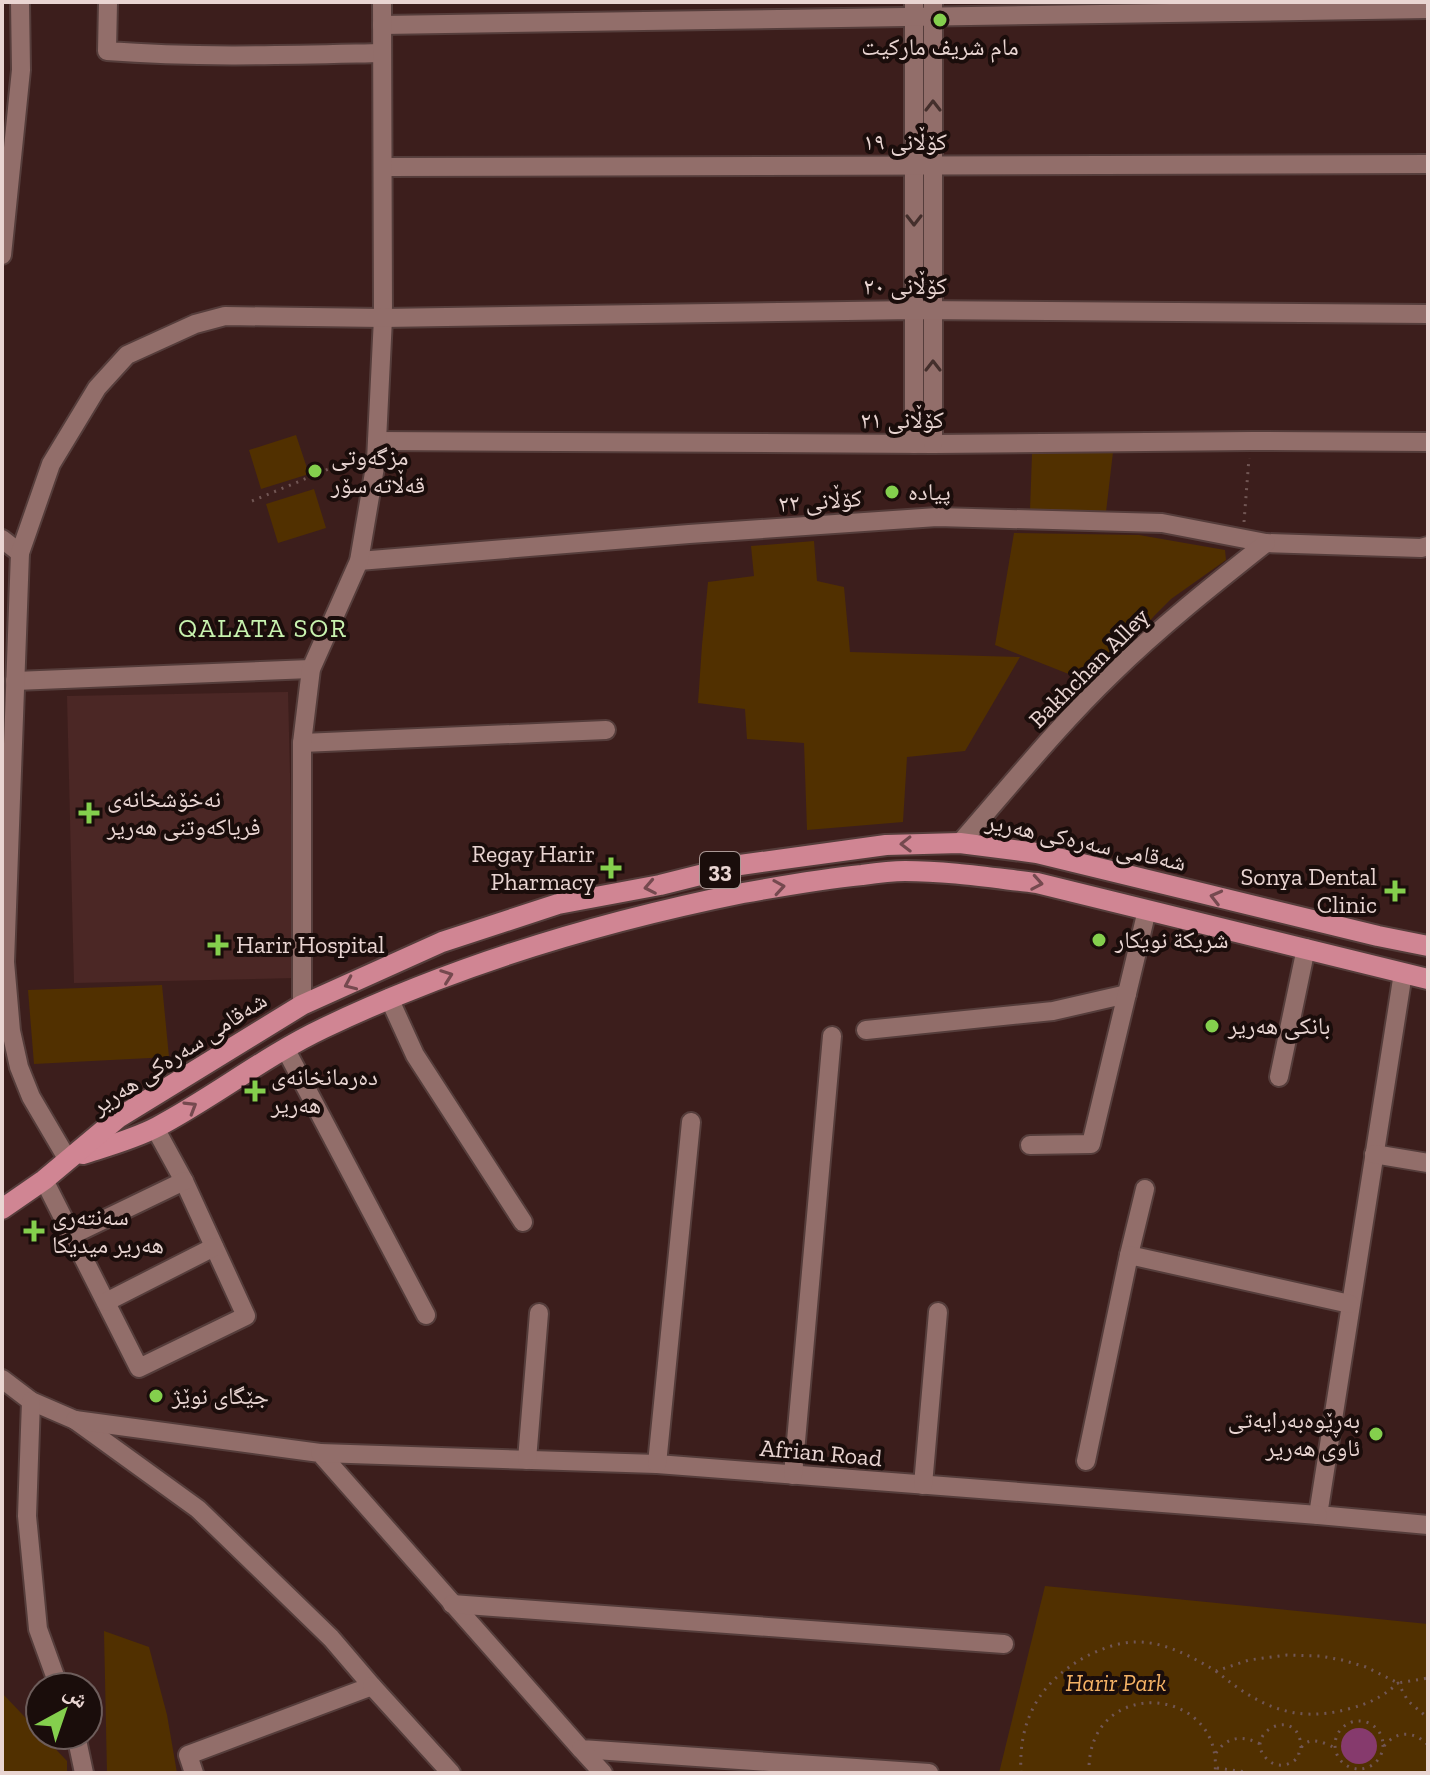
<svg xmlns="http://www.w3.org/2000/svg" width="1430" height="1775" font-family="'Zilla Slab','Noto Naskh Arabic',serif">
	<style>
		.built { fill: #4b2725 }
		.green { fill: #513000 }
		.water { fill: #863a6d }
		.lines { fill: none; stroke-linecap: round; stroke-linejoin: round }
		.minor-casing { stroke: #553d3b; stroke-width: 22 }
		.primary-casing { stroke: #553d3b; stroke-width: 24 }
		.path { stroke: #715654; stroke-width: 3; stroke-dasharray: 2 6; stroke-linecap: butt }
		.minor { stroke: #926e6a; stroke-width: 18 }
		.primary { stroke: #d08593; stroke-width: 20 }
		.oneway { stroke: #442f2c }
		.oneway2 { stroke: #75494f }
		.poi-dot { fill: #84cf4d; stroke: #1a0d0b; stroke-width: 3 }
		.labels { text-anchor: middle; stroke-width: 8; stroke-linejoin: round; paint-order: stroke }
		.shield { fill: #1a0d0b; stroke: #ab9996; stroke-width: 2 }
		.shield-label { font-size: 22px; font-weight: bold; fill: #e9d5d2 }
		.poi-label { font-size: 24px; fill: #e9d5d2; stroke: #1a0d0b; text-anchor: start }
		.street-label { font-size: 24px; fill: #e9d5d2; stroke: #1a0d0b }
		.park-label { font-size: 24px; font-style: italic; fill: #f5b265; stroke: #1a0d0b }
		.neighbourhood-label { font-size: 26px; letter-spacing: 2px; fill: #c8f3af; stroke: #1a0d0b }
	</style>
	<rect width="100%" height="100%" fill="#3c1e1c"/>
	<polygon class="built" points="288,692 295,978 74,983 67,696"/>
	<g class="green">
		<polygon points="296,435 309,474 261,489 249,450"/>
		<polygon points="1113,452 1106,512 1030,511 1032,454"/>
		<polygon points="314,489 326,528 278,543 266,504"/>
		<polygon points="1014,533 1139,535 1225,550 1226,560 1171,599 1155,615 1094,684 995,645"/>
		<polygon points="814,541 817,581 844,587 850,652 1020,657 965,751 907,757 903,822 807,830 804,743 747,739 745,709 698,703 702,645 708,582 754,576 751,546"/>
		<polygon points="162,985 169,1057 34,1064 28,990"/>
		<polygon points="1045,1586 1428,1624 1428,1773 999,1773"/>
		<polygon points="104,1631 149,1647 167,1715 177,1773 107,1773"/>
		<polygon points="2,1693 40,1733 40,1735 42,1735 67,1761 67,1773 2,1773"/>
	</g>
	<circle class="water" cx="1359" cy="1746" r="18"/>
	<g class="lines">
		<defs>
			<g id="minor">
				<path d="M108 2 107 51C199 58 290 55 382 53"/>
				<polyline points="914,2 914,444"/>
				<polyline points="382,25 1428,9"/>
				<polyline points="383,167 1428,164"/>
				<polyline points="2,255 21,70 20,2"/>
				<polyline points="377,441 933,444 1251,441 1428,442"/>
				<polyline points="933,444 933,2"/>
				<polyline points="2,539 20,553"/>
				<polyline points="359,561 689,534 937,517 1162,523 1266,543 1421,548 1428,546"/>
				<polyline points="15,681 311,669"/>
				<polyline points="302,743 606,730"/>
				<path d="M960 843C1010 786 1058 726 1112 674 1160 627 1213 585 1266 543"/>
				<polyline points="1403,973 1318,1515 1428,1525"/>
				<polyline points="389,998 415,1055 523,1222"/>
				<polyline points="302,1005 302,743 311,669 359,561 376,461 383,318 382,2"/>
				<polyline points="866,1030 1053,1011 1127,994"/>
				<polyline points="286,1050 426,1315"/>
				<polyline points="1279,1077 1306,948"/>
				<polyline points="1030,1145 1091,1144 1147,910"/>
				<polyline points="1374,1154 1428,1163"/>
				<polyline points="68,1160 31,1097 19,1067 11,1031 5,962 20,553 51,464 97,388 127,355 195,324 225,316 383,318 914,310 1428,314"/>
				<polyline points="44,1180 139,1368 246,1316 184,1181 155,1128"/>
				<polyline points="72,1235 184,1181"/>
				<polyline points="1129,1255 1145,1189"/>
				<polyline points="106,1302 214,1247"/>
				<polyline points="2,1379 31,1401 75,1420 198,1509 331,1638 372,1686 188,1755 194,1773"/>
				<polyline points="31,1401 27,1516 38,1629 59,1687"/>
				<polyline points="75,1420 320,1453 581,1749 929,1773"/>
				<polyline points="320,1453 657,1464 1318,1515"/>
				<polyline points="527,1460 539,1313"/>
				<polyline points="1086,1461 1129,1255 1350,1304"/>
				<polyline points="657,1464 691,1122"/>
				<polyline points="793,1475 832,1036"/>
				<polyline points="923,1485 938,1312"/>
				<polyline points="452,1604 1004,1644"/>
				<polyline points="372,1686 451,1773"/>
				<polyline points="76,1735 84,1773"/>
				<polyline points="581,1749 603,1773"/>
			</g>
			<g id="primary">
				<path d="M83 1154C108 1146 134 1139 157 1127 214 1097 265 1056 324 1028 456 965 599 922 743 893 782 886 822 879 862 875 876 873 891 871 905 871 949 871 993 878 1037 883L1428 979"/>
				<polyline points="2,1209 44,1180 118,1118 302,1005 442,942 558,904 660,885 740,865 886,845 960,843 1037,853 1378,936 1428,946"/>
			</g>
		</defs>
		<use href="#minor" class="minor-casing"/>
		<use href="#primary" class="primary-casing"/>
		<g class="path">
			<polyline points="252,501 336,466 357,463"/>
			<polyline points="1244,522 1249,458"/>
			<path d="M1216 1671C1257 1705 1294 1724 1348 1709 1368 1704 1383 1697 1398 1683L1408 1701 1428 1718"/>
			<circle cx="1359" cy="1745" r="24"/>
			<path d="M1384 1746C1397 1730 1414 1731 1428 1745"/>
			<path d="M1301 1748C1300 1703 1240 1733 1267 1759 1274 1767 1287 1767 1295 1760 1304 1751 1295 1758 1301 1748 1309 1735 1325 1743 1335 1748"/>
			<path d="M1216 1753C1227 1736 1243 1735 1260 1744"/>
			<polyline points="1217,1768 1253,1773"/>
			<path d="M1021 1773C1018 1720 1040 1681 1087 1656 1101 1649 1119 1642 1135 1642 1164 1641 1192 1657 1216 1671L1249 1660 1287 1655 1320 1656 1342 1660 1366 1667 1398 1683 1428 1678"/>
			<path d="M1089 1773C1086 1674 1224 1685 1215 1773"/>
		</g>
		<use href="#minor" class="minor"/>
		<use href="#primary" class="primary"/>
	</g>
	<defs><path id="oneway-chevron" d="M-2-3.5L2.5 0L-2 3.5" fill="none" stroke-width="1.6" stroke-linecap="round" stroke-linejoin="round" transform="scale(2)"/></defs>
	<g class="oneway">
		<use href="#oneway-chevron" transform="translate(933 106) rotate(-90)"/>
		<use href="#oneway-chevron" transform="translate(914 220) rotate(90)"/>
		<use href="#oneway-chevron" transform="translate(933 366) rotate(-90)"/>
	</g>
	<g class="oneway2">
		<use href="#oneway-chevron" transform="translate(906 844) rotate(179)"/>
		<use href="#oneway-chevron" transform="translate(1037 883) rotate(10)"/>
		<use href="#oneway-chevron" transform="translate(650 887) rotate(169)"/>
		<use href="#oneway-chevron" transform="translate(779 887) rotate(-9)"/>
		<use href="#oneway-chevron" transform="translate(1216 897) rotate(-166)"/>
		<use href="#oneway-chevron" transform="translate(447 976) rotate(-20)"/>
		<use href="#oneway-chevron" transform="translate(350 984) rotate(156)"/>
		<use href="#oneway-chevron" transform="translate(191 1107) rotate(-31)"/>
	</g>
	<g class="poi-dot">
		<circle cx="940" cy="20" r="8"/>
		<circle cx="315" cy="471" r="8"/>
		<circle cx="892" cy="492" r="8"/>
		<path d="M85 801h8v8h8v8h-8v8h-8v-8h-8v-8h8z"/>
		<path d="M607 856h8v8h8v8h-8v8h-8v-8h-8v-8h8z"/>
		<path d="M1391 879h8v8h8v8h-8v8h-8v-8h-8v-8h8z"/>
		<circle cx="1099" cy="940" r="8"/>
		<path d="M214 933h8v8h8v8h-8v8h-8v-8h-8v-8h8z"/>
		<circle cx="1212" cy="1026" r="8"/>
		<path d="M251 1079h8v8h8v8h-8v8h-8v-8h-8v-8h8z"/>
		<path d="M30 1219h8v8h8v8h-8v8h-8v-8h-8v-8h8z"/>
		<circle cx="156" cy="1396" r="8"/>
		<circle cx="1376" cy="1434" r="8"/>
	</g>
	<g class="labels">
		<rect class="shield" x="700" y="852" width="40" height="36" rx="6"/>
		<g class="shield-label">
			<text x="720" y="878">33</text>
		</g>
		<g class="poi-label">
			<text x="940" y="55" text-anchor="middle">مام شریف مارکیت</text>
			<text x="331" y="465">مزگەوتی<tspan x="331" dy="28">قەڵاتە سۆر</tspan></text>
			<text x="908" y="500">پیادە</text>
			<text x="107" y="807">نەخۆشخانەی<tspan x="107" dy="28">فریاکەوتنی هەریر</tspan></text>
			<text x="595" y="862" text-anchor="end">Regay Harir<tspan x="595" dy="28">Pharmacy</tspan></text>
			<text x="1377" y="885" text-anchor="end">Sonya Dental<tspan x="1377" dy="28">Clinic</tspan></text>
			<text x="1115" y="948">شريكة نويكار</text>
			<text x="236" y="953">‌Harir Hospital</text>
			<text x="1228" y="1034">بانکی هەریر</text>
			<text x="271" y="1085">دەرمانخانەی<tspan x="271" dy="28">هەریر</tspan></text>
			<text x="52" y="1225">سەنتەری<tspan x="52" dy="28">هەریر میدیکا</tspan></text>
			<text x="172" y="1404">جێگای نوێژ</text>
			<text x="1360" y="1428" text-anchor="end">بەڕێوەبەرایەتی<tspan x="1360" dy="28">ئاوی هەریر</tspan></text>
		</g>
		<g class="street-label">
			<text x="905" y="150">کۆڵانی ١٩</text>
			<text x="905" y="294">کۆڵانی ٢٠</text>
			<text x="902" y="428">کۆڵانی ٢١</text>
			<text transform="translate(820 501) rotate(-4)" y="8">کۆڵانی ٢٢</text>
			<text transform="translate(1089 668) rotate(-45)" y="8">Bakhchan Alley</text>
			<text transform="translate(1086 842) rotate(12)" y="8">شەقامی سەرەکی هەریر</text>
			<text transform="translate(179 1053) rotate(-33)" y="8">شەقامی سەرەکی هەریر</text>
			<text transform="translate(821 1453) rotate(5)" y="8">Afrian Road</text>
		</g>
		<g class="park-label">
			<text x="1116" y="1691">Harir Park</text>
		</g>
		<g class="neighbourhood-label">
			<text x="263" y="637">QALATA SOR</text>
		</g>
	</g>
	<rect width="1430" height="1775" fill="none" stroke="#e9d5d2" stroke-width="8"/>
	<g transform="translate(64 1711) rotate(40)"><circle r="38" fill="#1a0d0b" stroke="#6d5d5b" stroke-width="2"/>
	<path d="M0-6L14 30L0 20L-14 30Z" fill="#84cf4d"/>
	<text y="-12" font-size="22" font-weight="bold" text-anchor="middle" fill="#e9d5d2">ش</text>
	</g>
</svg>
